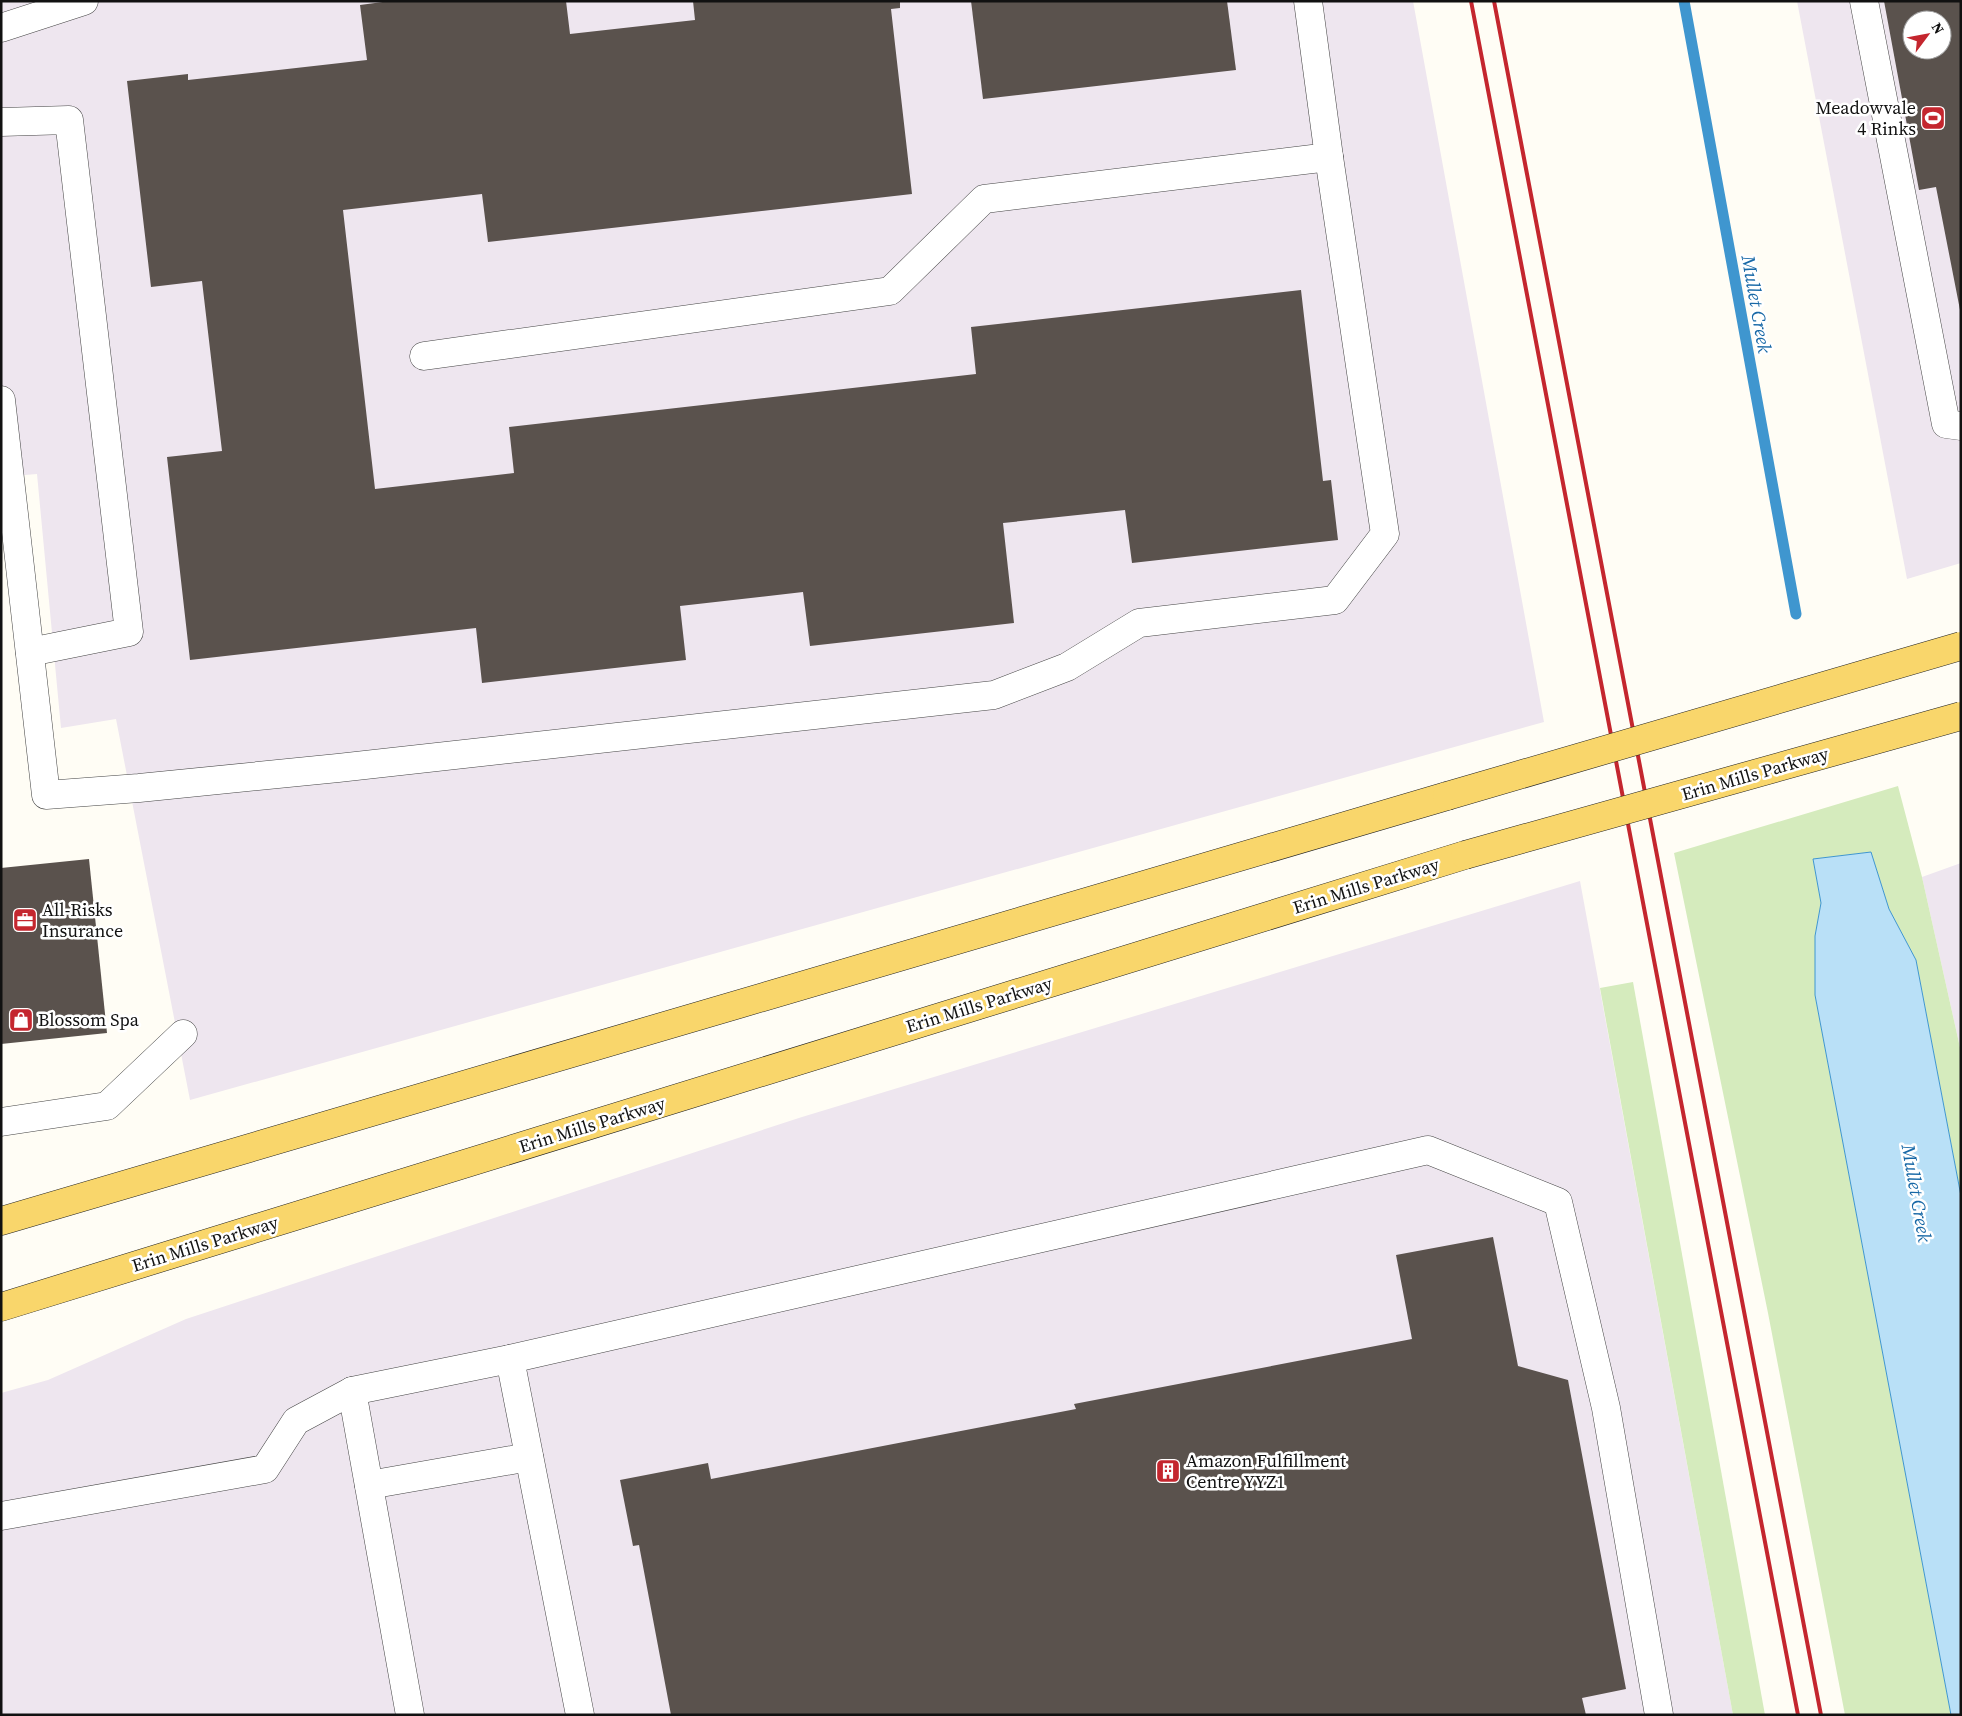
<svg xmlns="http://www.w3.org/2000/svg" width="1962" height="1716" font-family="'Source Serif 4',serif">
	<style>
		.industrial { fill: #eee6ef; fill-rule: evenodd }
		.green { fill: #d5ebbd }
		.water { fill: #b9e0f7; stroke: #3f96cf }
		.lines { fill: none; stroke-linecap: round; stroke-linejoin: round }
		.stream { stroke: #3f96cf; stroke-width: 11 }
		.building { fill: #5a524d; fill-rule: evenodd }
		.minor-casing { stroke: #444; stroke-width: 29 }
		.major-casing { stroke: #222; stroke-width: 29 }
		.minor { stroke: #fff; stroke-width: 28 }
		.major { stroke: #f9d66b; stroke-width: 28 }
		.rail { stroke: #c4262e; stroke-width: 4 }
		.major-bridge-casing { stroke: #222; stroke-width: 29; stroke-linecap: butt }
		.major-bridge { stroke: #f9d66b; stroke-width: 28 }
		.labels { text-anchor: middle; stroke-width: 5; stroke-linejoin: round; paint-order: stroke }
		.poi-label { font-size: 18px; fill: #111; stroke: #fff; text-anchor: start }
		.street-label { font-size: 18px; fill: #111; stroke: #fff }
		.water-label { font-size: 19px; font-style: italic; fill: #1768a6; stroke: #fff }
	</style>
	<rect width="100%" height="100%" fill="#fffdf5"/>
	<g class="industrial">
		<polygon points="1,1 1413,1 1544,722 190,1100 116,719 61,728 37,474 1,477"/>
		<path d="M1797 1H1961V563L1907 579ZM1912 20H1942V50H1912Z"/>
		<polygon points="1961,863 1961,1052 1922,877"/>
		<polygon points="1580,881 1733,1715 1,1715 1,1393 48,1380 186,1319 802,1117"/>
	</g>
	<g class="green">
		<polygon points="1898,786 1922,877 1961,1052 1961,1196 1916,960 1889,909 1871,852 1813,859 1821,903 1815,936 1815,995 1951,1715 1845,1715 1768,1313 1674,853"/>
		<polygon points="1633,982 1765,1715 1733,1715 1600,988"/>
	</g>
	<polygon class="water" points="1871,852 1889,909 1916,960 1961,1196 1961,1715 1951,1715 1815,995 1815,936 1821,903 1813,859"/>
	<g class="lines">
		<polyline class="stream" points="1684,1 1796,614"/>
	</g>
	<g class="building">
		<polygon points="390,1 566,1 570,34 695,20 693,1 900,1 900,8 891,9 912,194 488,242 482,194 343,210 375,489 514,473 509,427 976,374 971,327 1301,290 1323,481 1331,480 1338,540 1132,563 1125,510 1003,523 1014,623 810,646 803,592 680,606 686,660 482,683 476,628 190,660 167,457 222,451 202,281 151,287 127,81 188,74 188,80 367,60 360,5"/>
		<polygon points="971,1 1227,1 1236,70 983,99"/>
		<path d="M1884 1H1961V315L1936 187 1919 190ZM1912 20H1942V50H1912Z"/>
		<polygon points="89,859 107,1033 1,1044 1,868"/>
		<polygon points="1493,1237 1518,1366 1568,1380 1626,1689 1582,1698 1586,1715 671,1715 639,1545 633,1546 620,1480 708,1463 711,1479 1076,1409 1074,1404 1412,1339 1396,1255"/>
	</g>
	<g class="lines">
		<defs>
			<g id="minor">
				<polyline points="1864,1 1946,424 1961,426"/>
				<polyline points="1,28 84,1"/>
				<polyline points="1,122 69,120 129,632 30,652"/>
				<polyline points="424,356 890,291 984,199 1329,157"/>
				<polyline points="1,400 46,795 139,788 338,768 994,695 1067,667 1139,623 1335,600 1385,534 1329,157 1308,1"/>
				<polyline points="1,1122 107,1106 183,1034"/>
				<polyline points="510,1359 580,1715"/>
				<polyline points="352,1391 510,1359 1428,1150 1558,1202 1606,1408 1659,1715"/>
				<polyline points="369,1485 529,1457"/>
				<polyline points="1,1516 265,1469 296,1421 352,1391 410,1715"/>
			</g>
			<g id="major">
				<polyline points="1,1221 1447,796"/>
				<polyline points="1,1307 1465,855"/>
			</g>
		</defs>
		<use href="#minor" class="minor-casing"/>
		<use href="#major" class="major-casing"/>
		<use href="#minor" class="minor"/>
		<use href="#major" class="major"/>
		<g class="rail">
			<polyline points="1471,1 1798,1715"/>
			<polyline points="1494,1 1821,1715"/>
		</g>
		<defs>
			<g id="major-bridge">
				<polyline points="1447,796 1961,646"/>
				<polyline points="1465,855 1961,716"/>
			</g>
		</defs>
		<use href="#major-bridge" class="major-bridge-casing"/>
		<use href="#major-bridge" class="major-bridge"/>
	</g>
	<defs>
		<symbol id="stadium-square" viewBox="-11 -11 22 22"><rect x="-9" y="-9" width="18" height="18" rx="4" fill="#c4262e" stroke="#fff"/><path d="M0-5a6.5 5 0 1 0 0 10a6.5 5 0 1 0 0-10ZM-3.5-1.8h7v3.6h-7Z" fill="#fff"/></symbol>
		<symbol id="office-square" viewBox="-11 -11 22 22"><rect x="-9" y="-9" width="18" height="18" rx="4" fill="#c4262e" stroke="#fff"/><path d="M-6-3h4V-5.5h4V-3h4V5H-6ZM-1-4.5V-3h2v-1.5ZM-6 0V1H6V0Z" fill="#fff"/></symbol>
		<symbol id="shop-square" viewBox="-11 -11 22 22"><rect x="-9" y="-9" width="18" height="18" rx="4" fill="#c4262e" stroke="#fff"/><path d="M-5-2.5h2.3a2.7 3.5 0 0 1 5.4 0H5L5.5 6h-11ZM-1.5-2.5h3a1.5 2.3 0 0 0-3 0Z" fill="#fff"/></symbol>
		<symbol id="building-square" viewBox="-11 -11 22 22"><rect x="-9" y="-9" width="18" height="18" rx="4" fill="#c4262e" stroke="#fff"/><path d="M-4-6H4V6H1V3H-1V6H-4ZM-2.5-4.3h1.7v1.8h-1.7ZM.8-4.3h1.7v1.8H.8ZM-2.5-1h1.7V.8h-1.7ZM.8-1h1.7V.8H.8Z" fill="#fff"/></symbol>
	</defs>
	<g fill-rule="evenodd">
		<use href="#stadium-square" x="1919" y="104" width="28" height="28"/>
		<use href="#office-square" x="11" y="906" width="28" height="28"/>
		<use href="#shop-square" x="7" y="1006" width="28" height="28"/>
		<use href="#building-square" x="1154" y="1457" width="28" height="28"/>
	</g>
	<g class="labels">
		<g class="poi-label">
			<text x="1916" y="114" text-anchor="end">Meadowvale<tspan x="1916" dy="21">4 Rinks</tspan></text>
			<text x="42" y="916">All-Risks<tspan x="42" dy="21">Insurance</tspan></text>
			<text x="38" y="1026">Blossom Spa</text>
			<text x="1186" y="1467">Amazon Fulfillment<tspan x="1186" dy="21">Centre YYZ1</tspan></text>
		</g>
		<g class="street-label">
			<text transform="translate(1755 774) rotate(-16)" y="6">Erin Mills Parkway</text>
			<text transform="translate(1366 886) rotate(-17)" y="6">Erin Mills Parkway</text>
			<text transform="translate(979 1005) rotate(-17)" y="6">Erin Mills Parkway</text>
			<text transform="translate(592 1125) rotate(-17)" y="6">Erin Mills Parkway</text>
			<text transform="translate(205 1244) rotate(-17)" y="6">Erin Mills Parkway</text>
		</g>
		<g class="water-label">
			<text transform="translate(1757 304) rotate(80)" y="7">Mullet Creek</text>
			<text transform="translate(1917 1193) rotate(80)" y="7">Mullet Creek</text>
		</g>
	</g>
	<rect width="1962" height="1716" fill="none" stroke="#111111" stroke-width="5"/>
	<g transform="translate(1927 35) rotate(58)"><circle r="24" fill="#ffffff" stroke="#a0a0a0"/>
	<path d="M0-4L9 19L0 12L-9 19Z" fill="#c4262e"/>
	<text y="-8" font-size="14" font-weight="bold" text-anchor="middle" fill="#111111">N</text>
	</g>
</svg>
